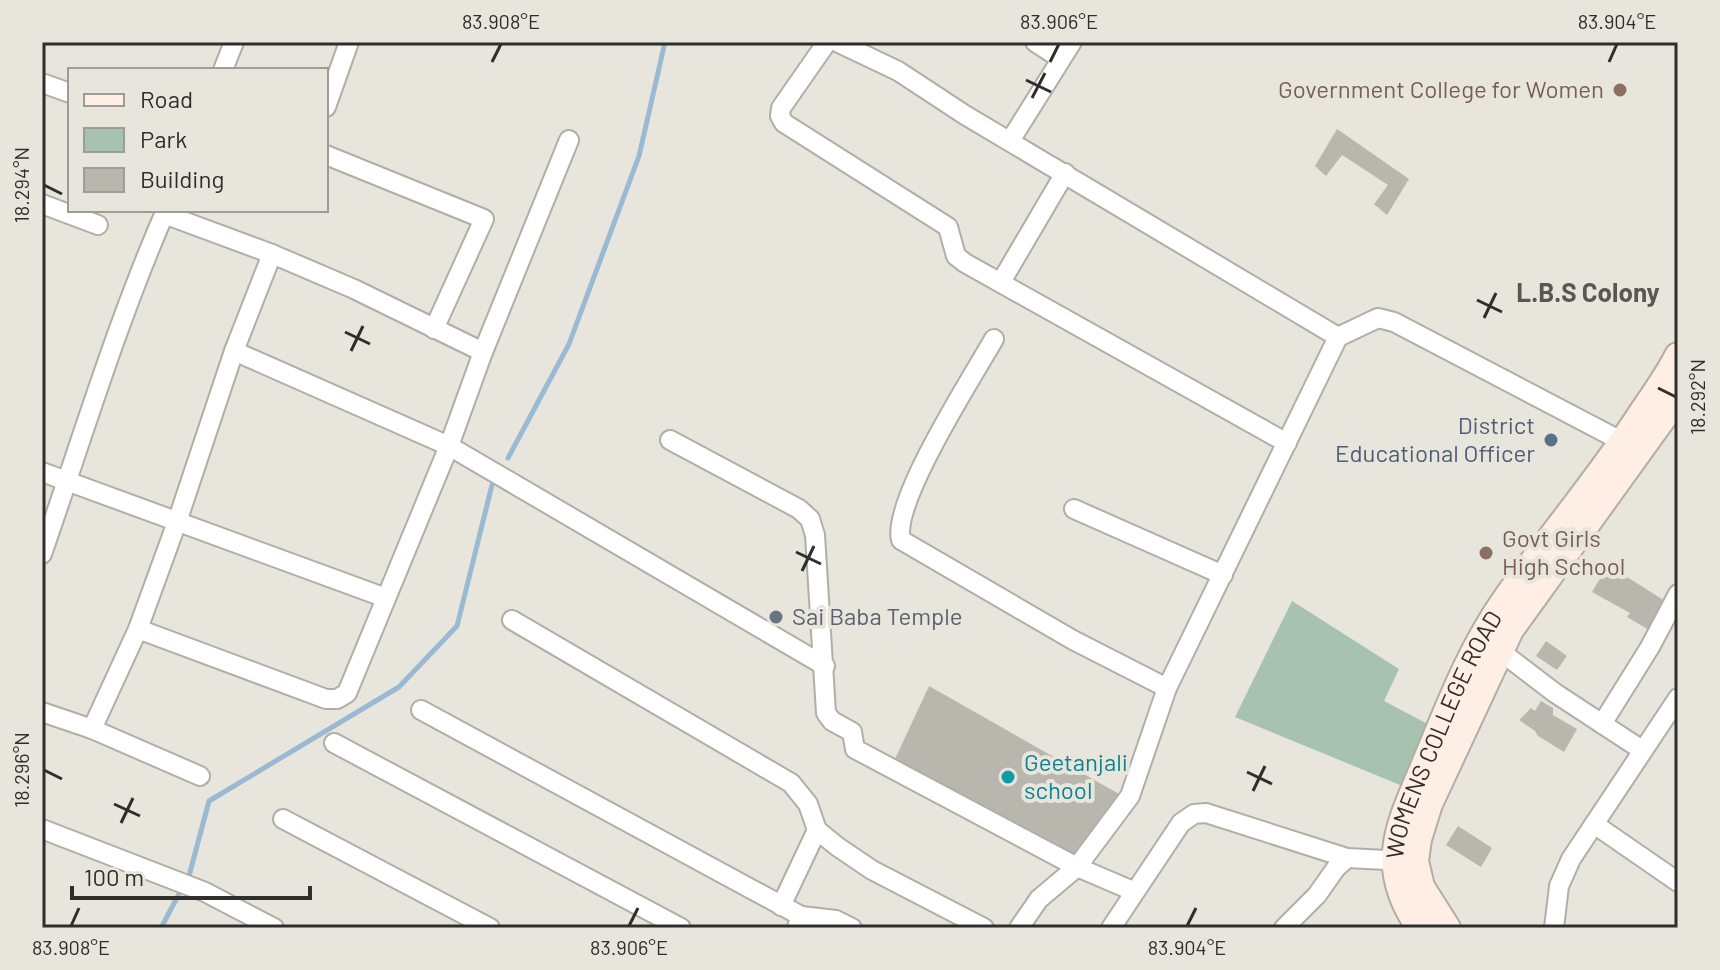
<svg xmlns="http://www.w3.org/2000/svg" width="1720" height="970" font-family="Barlow,sans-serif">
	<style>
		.green { fill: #a7c2b0 }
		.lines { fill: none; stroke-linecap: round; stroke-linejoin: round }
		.stream { stroke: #9ab9d3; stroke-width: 5 }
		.building { fill: #b9b6ae }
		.street-casing { stroke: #b1aea6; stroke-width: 22 }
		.secondary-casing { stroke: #b1aea6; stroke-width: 30 }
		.street { stroke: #fff; stroke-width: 18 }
		.secondary { stroke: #ffeee4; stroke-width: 26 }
		.ticks { fill: none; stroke: #2f2e2b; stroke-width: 3 }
		.education-dot { fill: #8d6e63; stroke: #e8e5dd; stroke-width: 3 }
		.service-dot { fill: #5c6f8a; stroke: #e8e5dd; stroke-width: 3 }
		.worship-dot { fill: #6b7280; stroke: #e8e5dd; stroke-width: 3 }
		.culture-dot { fill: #0f9aa8; stroke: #e8e5dd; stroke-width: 3 }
		.labels { text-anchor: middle; stroke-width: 8; stroke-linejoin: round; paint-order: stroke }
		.education-label { font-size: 24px; fill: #785e54; stroke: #e8e5dd; text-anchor: end }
		.service-label { font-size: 24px; fill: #4e5e75; stroke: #e8e5dd; text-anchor: end }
		.worship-label { font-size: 24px; fill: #5b616d; stroke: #e8e5dd; text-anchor: start }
		.street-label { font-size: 24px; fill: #2f2e2b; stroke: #e8e5dd }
		.culture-label { font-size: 24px; fill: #0d838f; stroke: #e8e5dd; text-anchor: start }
		.neighbourhood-label { font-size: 26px; font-weight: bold; fill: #595750; stroke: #e8e5dd }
		.neatline { fill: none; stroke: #2f2e2b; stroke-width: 3 }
		.ticks-label { font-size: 20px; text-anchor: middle; fill: #2f2e2b }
	</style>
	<rect width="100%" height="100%" fill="#e8e5dd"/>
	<polygon class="green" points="1292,601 1399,669 1384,701 1439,730 1417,792 1235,717"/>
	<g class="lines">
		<g class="stream">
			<polyline points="508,458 569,344 639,156 665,42"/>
			<polyline points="189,876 209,801 399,687 457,626 492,485"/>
			<polyline points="161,928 180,892"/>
		</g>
	</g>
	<g class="building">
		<polygon points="1337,129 1409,179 1387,215 1374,204 1388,185 1342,155 1326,176 1315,166"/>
		<polygon points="1608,565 1665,601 1649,630 1627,617 1630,613 1592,592"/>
		<polygon points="1546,641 1567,656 1557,670 1536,656"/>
		<polygon points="929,686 1119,794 1074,855 895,759"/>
		<polygon points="1541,701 1553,708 1553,715 1577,729 1564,752 1538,736 1535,731 1519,720 1531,708 1535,711"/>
		<polygon points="1458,826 1492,848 1481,867 1446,845"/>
	</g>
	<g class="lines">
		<defs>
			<g id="street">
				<polyline points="827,42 781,108 780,116 784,123 948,227 956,256 965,263 1287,443"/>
				<polyline points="837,42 898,71 965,115 1338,337"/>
				<polyline points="1035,42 1061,59"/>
				<polyline points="223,70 234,42"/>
				<polyline points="42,83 70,93"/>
				<polyline points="326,107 349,42"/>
				<polyline points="1010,141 1072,42"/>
				<polyline points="326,155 484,219 434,329"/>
				<polyline points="42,204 98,225"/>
				<polyline points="164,214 272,254 354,289 483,352"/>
				<polyline points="1001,282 1065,173"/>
				<path d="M994 339C973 376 891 503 901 540L1073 640 1167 688"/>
				<polyline points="234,351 272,254"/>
				<polyline points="670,440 799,509 810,519 815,535 826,713 832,721 852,732 855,749 1077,867 1133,891"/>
				<polyline points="42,472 386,598"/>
				<polyline points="1074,509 1223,575"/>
				<path d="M42 554C82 439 117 322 166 210"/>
				<polyline points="512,620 791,783 808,804 817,830 838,847 872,870 984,928"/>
				<polyline points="138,629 177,522 234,351 449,446 825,666"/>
				<polyline points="1500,651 1555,693 1642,750"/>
				<polyline points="421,710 801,916"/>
				<polyline points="42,712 92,729 200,776"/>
				<polyline points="1602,724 1650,647 1678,594"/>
				<polyline points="92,729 138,629 326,699 337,699 347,693 449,446 483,352 569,140"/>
				<polyline points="334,743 681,928"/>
				<polyline points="283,819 490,928"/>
				<polyline points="1594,824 1678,882"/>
				<polyline points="42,829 205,892 274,928"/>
				<polyline points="781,906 817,830"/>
				<polyline points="797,927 801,916 836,920 852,928"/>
				<polyline points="1019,928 1039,899 1077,867 1130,796 1167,688 1338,337 1378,318 1394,322 1623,442"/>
				<polyline points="1111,928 1181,823 1194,814 1206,813 1347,858"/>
				<polyline points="1284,928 1317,895 1336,868 1347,858 1406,861"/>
				<polyline points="1554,928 1559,886 1571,859 1678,698"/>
			</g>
			<g id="secondary">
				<path id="s1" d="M1420 928C1375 863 1401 823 1428 757 1450 704 1472 647 1506 599 1550 536 1600 478 1642 413 1654 395 1668 376 1678 356"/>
				<polyline points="1447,928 1421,887 1415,861 1418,839 1429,804 1510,630 1678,397"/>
			</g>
		</defs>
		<use href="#street" class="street-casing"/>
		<use href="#secondary" class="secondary-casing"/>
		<use href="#street" class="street"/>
		<use href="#secondary" class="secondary"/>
	</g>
	<path class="ticks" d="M492 62 501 44M1050 62 1059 44M1609 62 1617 44M1026 80 1051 92M1032 98 1045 73M44 185 62 194M1477 300 1502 312M1484 318 1496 293M345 332 370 344M351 351 363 326M1658 388 1676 397M796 552 821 564M802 571 814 546M44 770 62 779M1247 772 1272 784M1253 791 1265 766M114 804 140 816M121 823 133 798M71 926 79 908M629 926 638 908M1187 926 1196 908"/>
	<g class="education-dot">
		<circle cx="1620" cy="90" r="8"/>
		<circle cx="1486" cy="553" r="8"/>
	</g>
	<circle class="service-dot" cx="1551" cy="440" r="8"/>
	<circle class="worship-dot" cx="776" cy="617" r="8"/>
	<circle class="culture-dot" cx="1008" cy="777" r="8"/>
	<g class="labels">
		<g class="education-label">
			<text x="1604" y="98">Government College for Women</text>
			<text x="1502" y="547" text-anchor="start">Govt Girls<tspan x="1502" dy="28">High School</tspan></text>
		</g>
		<g class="service-label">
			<text x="1535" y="434">District<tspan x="1535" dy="28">Educational Officer</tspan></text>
		</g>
		<g class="worship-label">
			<text x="792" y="625">Sai Baba Temple</text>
		</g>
		<g class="street-label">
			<text dy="8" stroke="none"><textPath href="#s1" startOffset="208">WOMENS COLLEGE ROAD</textPath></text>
		</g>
		<g class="culture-label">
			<text x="1024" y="771">Geetanjali<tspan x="1024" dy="28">school</tspan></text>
		</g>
		<g class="neighbourhood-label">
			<text x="1588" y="302">L.B.S Colony</text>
		</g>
	</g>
	<rect width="1720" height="970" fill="none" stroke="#e8e5dd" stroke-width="88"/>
	<rect x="68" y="68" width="260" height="144" fill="#e8e5dd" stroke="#9e9c96" stroke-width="2"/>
	<rect x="84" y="94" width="40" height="12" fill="#ffeee4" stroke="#9e9c96" stroke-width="2"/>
	<text x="140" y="108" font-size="24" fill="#2f2e2b">Road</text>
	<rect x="84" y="128" width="40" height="24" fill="#a7c2b0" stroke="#9e9c96" stroke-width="2"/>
	<text x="140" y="148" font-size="24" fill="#2f2e2b">Park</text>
	<rect x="84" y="168" width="40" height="24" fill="#b9b6ae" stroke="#9e9c96" stroke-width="2"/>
	<text x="140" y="188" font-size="24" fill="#2f2e2b">Building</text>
	<path d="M72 886v12h238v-12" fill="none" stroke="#2f2e2b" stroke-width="4"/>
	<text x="84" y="886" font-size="24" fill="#2f2e2b" stroke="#e8e5dd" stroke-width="6" paint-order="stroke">100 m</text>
	<rect x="44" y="44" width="1632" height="882" class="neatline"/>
	<g class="ticks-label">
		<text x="501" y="29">83.908°E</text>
		<text x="1059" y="29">83.906°E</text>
		<text x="1617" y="29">83.904°E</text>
		<text transform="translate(22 185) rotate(-90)" y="7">18.294°N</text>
		<text transform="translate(1698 397) rotate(-90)" y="7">18.292°N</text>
		<text transform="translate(22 770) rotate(-90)" y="7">18.296°N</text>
		<text x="71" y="955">83.908°E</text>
		<text x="629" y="955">83.906°E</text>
		<text x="1187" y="955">83.904°E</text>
	</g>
</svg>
